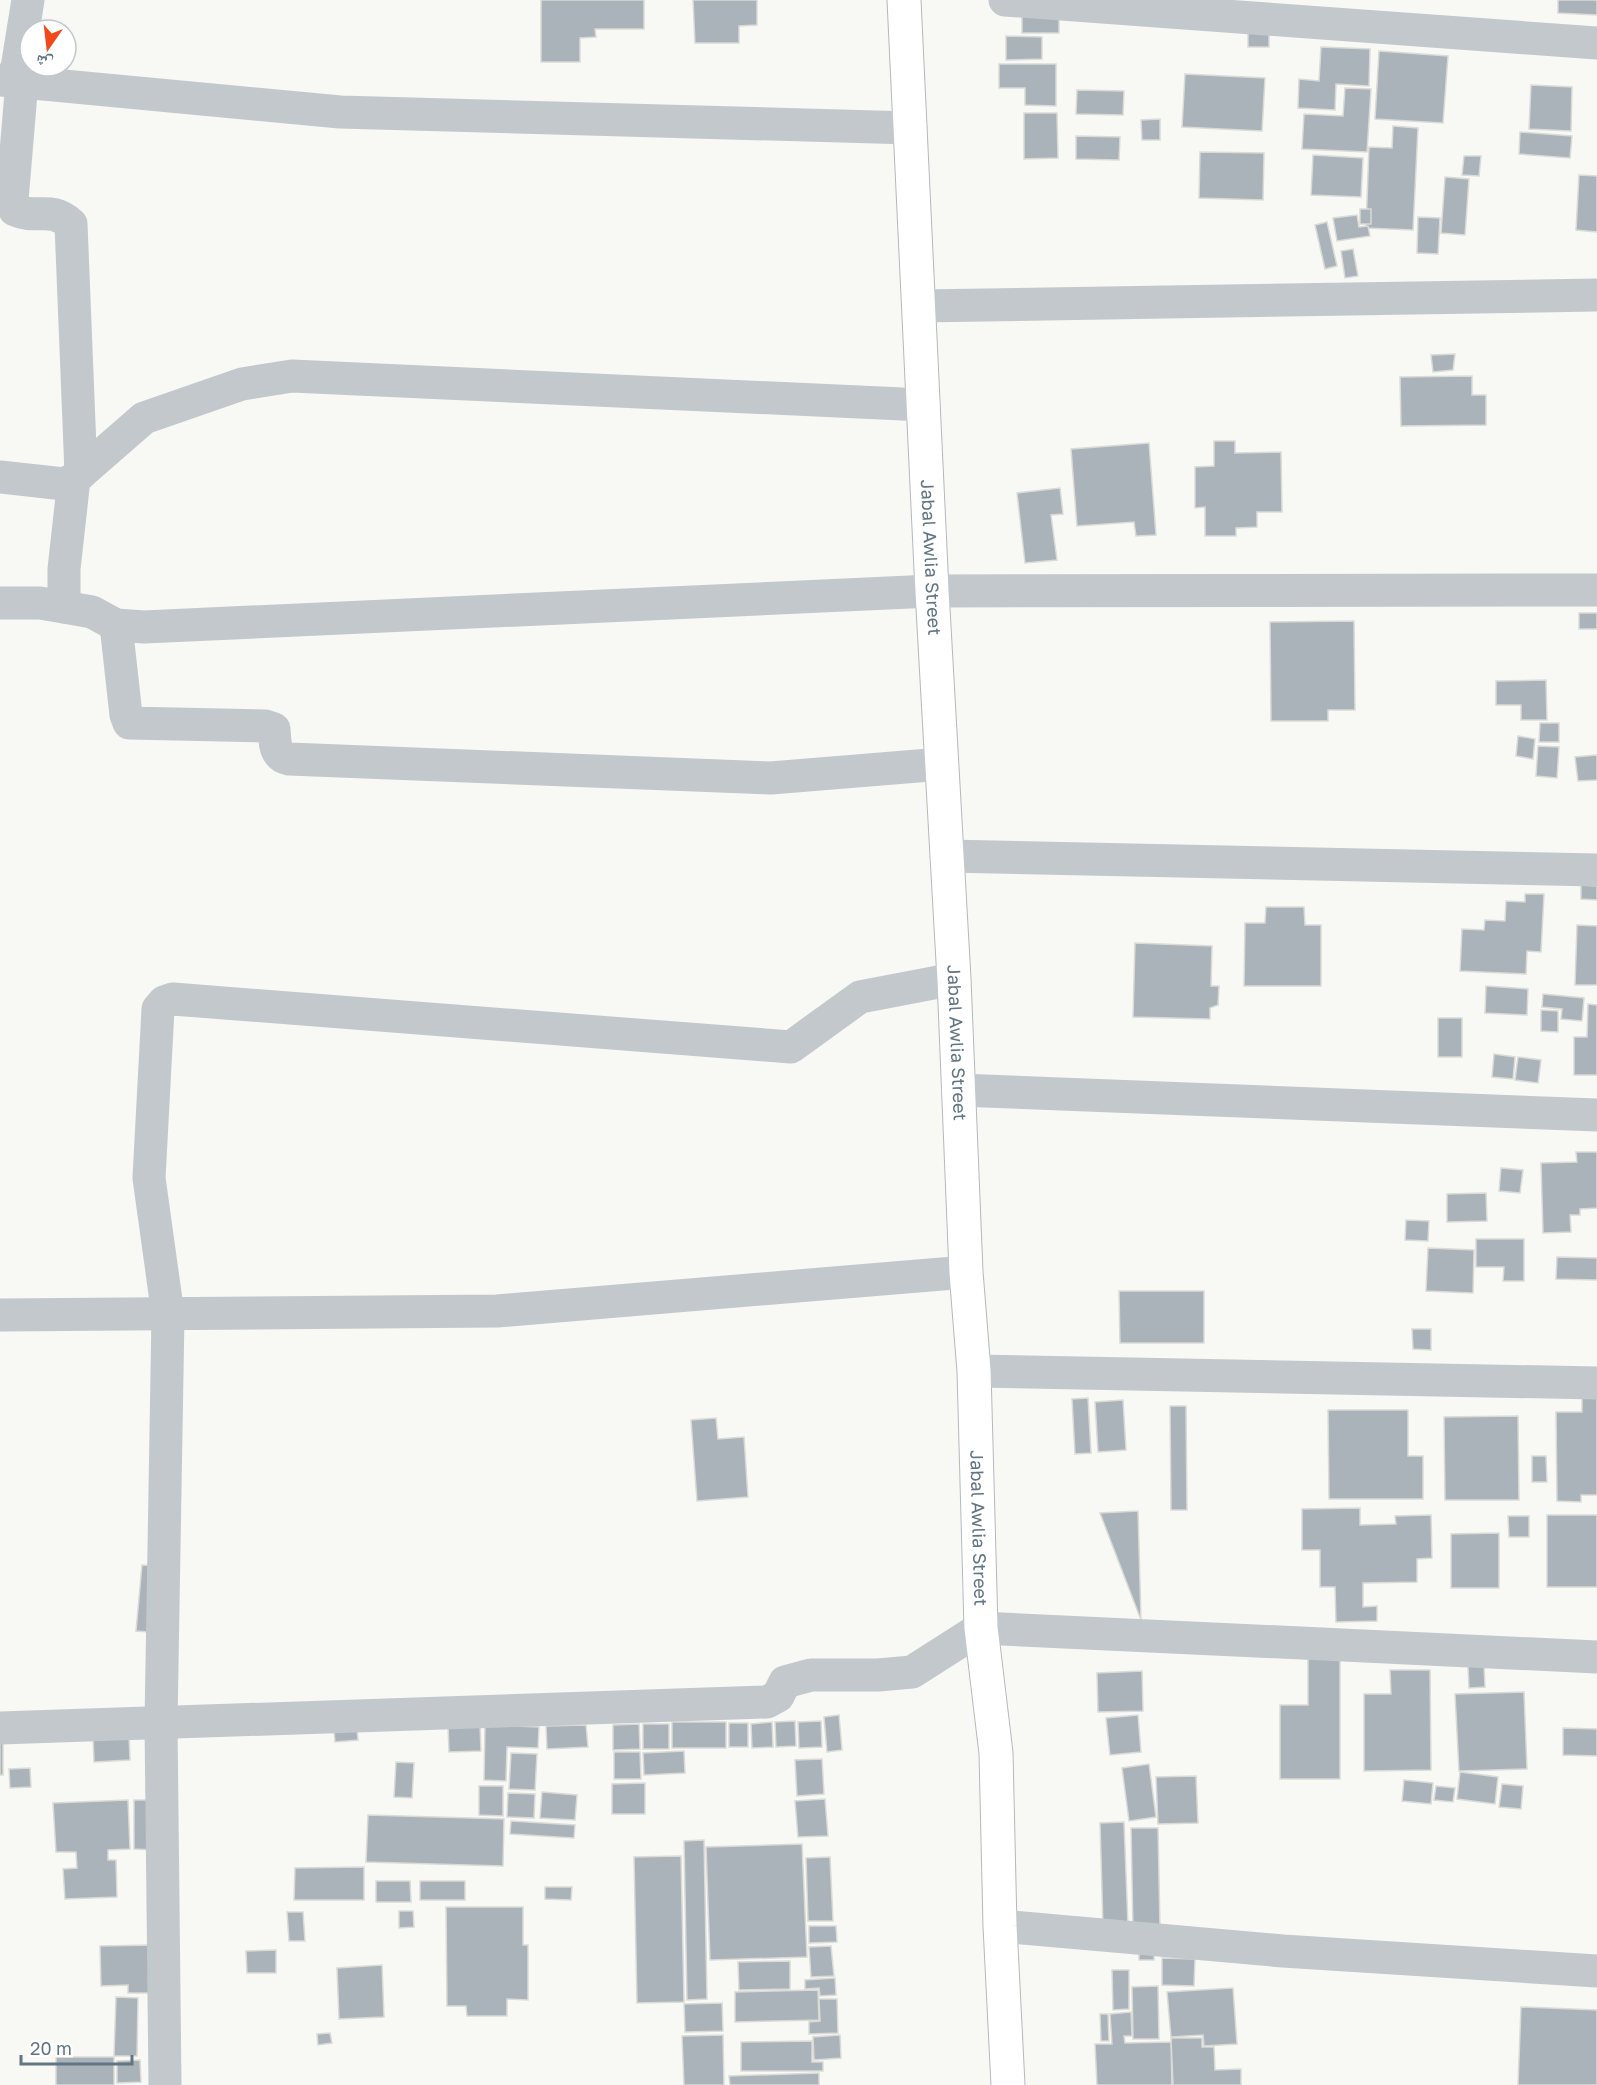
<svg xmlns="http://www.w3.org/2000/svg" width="1597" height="2085" font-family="'Golos Text','Noto Naskh Arabic',sans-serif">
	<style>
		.building { fill: #a9b3b9; stroke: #dadad7; stroke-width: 1.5 }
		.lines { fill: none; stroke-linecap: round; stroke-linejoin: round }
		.highway-casing { stroke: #b4b9bc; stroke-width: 35 }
		.street { stroke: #c3c8cc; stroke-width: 33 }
		.highway { stroke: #fff; stroke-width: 33 }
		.labels { text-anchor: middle; stroke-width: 6; stroke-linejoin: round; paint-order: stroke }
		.street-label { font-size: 18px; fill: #617582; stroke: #fff }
	</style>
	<rect width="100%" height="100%" fill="#f8f8f5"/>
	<g class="building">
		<polygon points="541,0 644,0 644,29 595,29 596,37 580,38 580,62 541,62"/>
		<polygon points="693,0 757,0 757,25 739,26 739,43 695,43"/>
		<polygon points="1558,0 1597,0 1597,15 1558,13"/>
		<polygon points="1059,12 1059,33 1022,33 1022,13"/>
		<rect x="1248" y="32" width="21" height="15"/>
		<polygon points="1006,36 1042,37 1042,59 1006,60"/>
		<polygon points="1321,47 1370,49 1369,86 1336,84 1335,110 1298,108 1299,79 1319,81"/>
		<polygon points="1379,51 1448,56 1443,123 1375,119"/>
		<polygon points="999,64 1056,64 1056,106 1025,105 1025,88 999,88"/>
		<polygon points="1185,74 1265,78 1262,131 1182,127"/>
		<polygon points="1531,85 1572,87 1571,131 1529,129"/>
		<polygon points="1345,88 1371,89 1367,152 1302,149 1304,114 1343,116"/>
		<polygon points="1077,90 1124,91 1123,115 1076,114"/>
		<polygon points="1024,113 1057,113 1058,158 1024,159"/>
		<polygon points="1160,119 1160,140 1142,140 1141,120"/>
		<polygon points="1393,126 1418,128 1413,230 1366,228 1369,147 1392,148"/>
		<polygon points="1520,132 1572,136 1570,158 1519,154"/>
		<polygon points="1076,136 1120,137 1119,160 1076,159"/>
		<polygon points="1200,152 1264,153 1263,200 1199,198"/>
		<polygon points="1313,155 1363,158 1361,197 1311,195"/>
		<polygon points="1464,156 1481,156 1479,176 1462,175"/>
		<polygon points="1579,175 1597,176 1597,232 1576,230"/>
		<polygon points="1445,177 1469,179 1465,235 1441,233"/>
		<rect x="1360" y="209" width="11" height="15"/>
		<polygon points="1357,215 1359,227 1368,226 1370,236 1337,241 1333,218"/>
		<polygon points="1418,217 1440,218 1438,254 1417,253"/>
		<polygon points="1327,222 1337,266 1325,269 1315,225"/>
		<polygon points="1353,249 1358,276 1345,278 1341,251"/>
		<polygon points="1455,354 1453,370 1433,372 1431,355"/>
		<polygon points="1472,376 1472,395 1486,395 1486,425 1401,426 1400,377"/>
		<polygon points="1214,441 1235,441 1235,453 1281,452 1282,512 1257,512 1257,527 1236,528 1236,536 1205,536 1205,507 1195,508 1195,467 1214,466"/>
		<polygon points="1149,443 1156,535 1136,536 1134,522 1077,526 1071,449"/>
		<polygon points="1060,488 1063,514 1051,515 1057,560 1025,563 1017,493"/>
		<rect x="1579" y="613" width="18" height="16"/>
		<polygon points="1354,621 1355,710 1328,710 1328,721 1271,721 1270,622"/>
		<polygon points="1546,680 1547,720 1521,720 1521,705 1496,705 1496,681"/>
		<polygon points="1540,723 1559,723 1559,742 1539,742"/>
		<polygon points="1518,736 1535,739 1533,759 1516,756"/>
		<polygon points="1538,746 1559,747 1557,778 1536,776"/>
		<polygon points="1597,755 1597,780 1578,781 1575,757"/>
		<polygon points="1581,885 1597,886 1597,900 1581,899"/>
		<polygon points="1525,894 1544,894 1541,952 1527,951 1526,974 1460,971 1462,929 1484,930 1485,920 1505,921 1506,901 1525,902"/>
		<polygon points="1266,907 1304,907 1305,925 1321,925 1321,986 1244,986 1245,923 1265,923"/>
		<polygon points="1577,925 1597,926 1597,985 1575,985"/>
		<polygon points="1135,943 1212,946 1211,986 1219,986 1218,1005 1210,1008 1210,1019 1133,1017"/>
		<polygon points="1486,986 1528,989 1527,1015 1485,1013"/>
		<polygon points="1543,994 1584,998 1582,1021 1561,1019 1562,1009 1542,1007"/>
		<polygon points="1588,1004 1597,1005 1597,1075 1574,1075 1574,1037 1587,1037"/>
		<polygon points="1541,1010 1558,1011 1558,1032 1541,1031"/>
		<rect x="1438" y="1018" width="24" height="39"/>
		<polygon points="1494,1054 1515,1057 1513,1079 1492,1077"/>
		<polygon points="1518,1057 1541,1060 1538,1083 1515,1080"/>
		<polygon points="1576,1152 1597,1152 1597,1208 1580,1209 1580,1215 1570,1215 1571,1232 1543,1233 1541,1163 1577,1162"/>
		<polygon points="1501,1168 1523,1170 1520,1193 1499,1191"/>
		<polygon points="1486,1193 1487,1221 1447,1222 1447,1194"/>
		<polygon points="1406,1220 1429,1221 1428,1241 1405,1240"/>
		<polygon points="1476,1239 1524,1239 1524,1281 1503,1281 1504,1267 1476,1267"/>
		<polygon points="1428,1248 1474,1250 1473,1293 1426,1291"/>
		<polygon points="1557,1257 1597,1258 1597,1280 1556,1279"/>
		<polygon points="1119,1291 1204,1291 1204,1343 1120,1343"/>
		<polygon points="1412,1329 1431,1329 1431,1350 1413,1349"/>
		<polygon points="1582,1394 1597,1394 1597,1495 1581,1495 1581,1502 1557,1501 1556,1412 1582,1412"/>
		<polygon points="1088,1398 1091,1453 1075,1454 1072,1399"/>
		<polygon points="1123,1400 1126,1450 1098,1452 1095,1402"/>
		<polygon points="1170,1406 1186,1406 1187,1510 1171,1510"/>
		<polygon points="1328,1410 1408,1410 1408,1456 1423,1456 1423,1499 1329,1499"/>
		<polygon points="1518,1416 1519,1500 1445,1500 1444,1417"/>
		<polygon points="716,1418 718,1439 744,1437 748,1497 697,1501 691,1420"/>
		<polygon points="1532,1456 1546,1456 1547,1482 1532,1482"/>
		<polygon points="1360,1508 1360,1525 1396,1524 1395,1516 1431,1515 1432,1558 1417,1559 1417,1582 1363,1583 1363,1607 1377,1606 1377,1621 1336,1622 1335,1587 1320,1587 1320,1550 1302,1550 1302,1509"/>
		<polygon points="1138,1511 1141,1620 1100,1513"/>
		<rect x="1547" y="1515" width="50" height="72"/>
		<polygon points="1508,1516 1529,1516 1529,1537 1509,1537"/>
		<polygon points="1499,1533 1499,1588 1451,1588 1451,1534"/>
		<polygon points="142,1565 155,1566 149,1632 136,1631"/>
		<polygon points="1308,1657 1340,1658 1340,1779 1280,1779 1280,1705 1308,1705"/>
		<polygon points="1468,1666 1484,1666 1485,1687 1469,1688"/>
		<polygon points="1390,1670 1430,1670 1431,1770 1364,1771 1364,1694 1391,1694"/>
		<polygon points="1142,1671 1143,1711 1098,1712 1097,1673"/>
		<polygon points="1524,1692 1527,1769 1459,1771 1455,1694"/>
		<polygon points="839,1715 842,1750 827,1752 824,1717"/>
		<polygon points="1138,1715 1141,1752 1110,1755 1106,1718"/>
		<polygon points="795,1721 796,1746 776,1747 775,1722"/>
		<polygon points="821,1721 822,1747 799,1748 798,1722"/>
		<rect x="672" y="1722" width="54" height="26"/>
		<polygon points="772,1722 773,1747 752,1748 751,1724"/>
		<rect x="729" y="1723" width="19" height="24"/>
		<polygon points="639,1724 640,1749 613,1750 613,1725"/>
		<rect x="643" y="1724" width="26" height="25"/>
		<polygon points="485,1725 539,1727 538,1748 507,1747 506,1781 484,1780"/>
		<polygon points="586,1725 588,1747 547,1749 546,1726"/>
		<polygon points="448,1726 480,1726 481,1751 449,1752"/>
		<polygon points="1563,1728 1597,1729 1597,1756 1563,1755"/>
		<polygon points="357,1729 358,1740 335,1742 334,1731"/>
		<polygon points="129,1736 130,1760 94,1762 93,1737"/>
		<rect x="0" y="1739" width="3" height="36"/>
		<polygon points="684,1751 685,1773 644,1775 643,1753"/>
		<polygon points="614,1752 640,1752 641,1779 614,1779"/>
		<polygon points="511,1753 537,1754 535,1790 509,1789"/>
		<polygon points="822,1759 824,1794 797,1796 795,1760"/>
		<polygon points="396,1762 414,1763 412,1798 394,1797"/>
		<polygon points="1149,1764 1156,1817 1129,1821 1122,1768"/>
		<polygon points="30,1768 31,1787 10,1788 9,1769"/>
		<polygon points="1460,1772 1498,1777 1495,1804 1457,1799"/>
		<polygon points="1196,1776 1198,1823 1158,1824 1156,1777"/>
		<polygon points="1404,1780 1433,1783 1431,1804 1402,1801"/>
		<polygon points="645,1783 645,1814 612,1814 612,1784"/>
		<polygon points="1502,1784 1523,1786 1521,1809 1499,1807"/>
		<polygon points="479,1786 503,1786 503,1816 479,1815"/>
		<polygon points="1436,1786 1455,1788 1453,1802 1434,1800"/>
		<polygon points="542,1792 577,1795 575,1820 540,1818"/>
		<polygon points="508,1793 535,1794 534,1818 507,1817"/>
		<polygon points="825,1799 828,1836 798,1837 795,1801"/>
		<polygon points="128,1800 130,1849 108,1850 108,1860 116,1860 117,1897 65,1899 63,1869 77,1868 76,1852 56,1852 53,1803"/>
		<polygon points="134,1800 154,1800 154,1850 134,1849"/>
		<polygon points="368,1815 504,1819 503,1866 366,1862"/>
		<polygon points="511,1821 575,1825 574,1838 510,1834"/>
		<polygon points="1124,1822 1128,1926 1103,1927 1100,1823"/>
		<polygon points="1131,1828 1158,1828 1160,1928 1133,1929"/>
		<polygon points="704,1840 707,1999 687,2000 684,1841"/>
		<polygon points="802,1844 807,1957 710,1960 706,1847"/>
		<polygon points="681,1856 684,2002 637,2003 634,1857"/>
		<polygon points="830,1857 833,1921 808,1921 806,1858"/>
		<polygon points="364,1867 364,1900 294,1900 295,1868"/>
		<polygon points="376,1881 410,1881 411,1902 376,1902"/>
		<rect x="420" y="1881" width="45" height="19"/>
		<polygon points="545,1887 572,1887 571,1900 545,1899"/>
		<polygon points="446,1907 523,1907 523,1945 528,1945 528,2000 507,1999 507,2016 467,2016 466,2006 447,2006"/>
		<polygon points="399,1911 413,1911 414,1927 399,1928"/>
		<polygon points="287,1912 303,1912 305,1941 289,1941"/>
		<polygon points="809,1926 836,1926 837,1942 809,1943"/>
		<polygon points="153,1945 155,1993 128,1993 128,1985 101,1986 100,1946"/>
		<polygon points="831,1946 834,1976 811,1977 809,1947"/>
		<polygon points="276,1950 276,1973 247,1973 246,1951"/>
		<rect x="1139" y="1951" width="15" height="9"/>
		<polygon points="1162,1958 1195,1959 1194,1986 1162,1985"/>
		<polygon points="790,1961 790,1989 739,1990 738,1962"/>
		<polygon points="382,1965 384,2017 339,2019 337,1968"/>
		<polygon points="1112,1970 1129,1970 1129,2009 1113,2010"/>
		<polygon points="835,1978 836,1995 820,1996 819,1988 805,1989 805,1980"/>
		<polygon points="1158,1986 1159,2039 1133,2039 1132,1987"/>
		<polygon points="1233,1988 1237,2044 1204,2046 1203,2035 1171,2037 1167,1992"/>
		<polygon points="818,1990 819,2020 735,2022 735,1992"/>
		<polygon points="116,1997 138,1998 137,2056 114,2056"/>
		<polygon points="819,1999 837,1999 838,2033 809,2034 809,2022 820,2021"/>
		<polygon points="722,2003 723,2031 685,2032 684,2004"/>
		<polygon points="1521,2007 1597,2010 1597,2085 1518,2085"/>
		<polygon points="1131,2012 1132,2036 1124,2036 1125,2043 1171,2042 1172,2085 1097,2085 1095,2044 1112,2044 1110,2014"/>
		<polygon points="1100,2014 1108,2014 1109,2041 1101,2041"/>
		<polygon points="330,2033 332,2043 318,2045 317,2034"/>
		<polygon points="723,2035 724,2085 684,2085 682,2036"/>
		<polygon points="840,2035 841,2058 814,2060 813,2037"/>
		<polygon points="1171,2038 1202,2038 1202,2047 1214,2047 1215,2070 1241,2069 1241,2085 1173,2085"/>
		<polygon points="812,2041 812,2062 823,2062 823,2071 741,2071 741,2042"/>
		<rect x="56" y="2057" width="58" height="28"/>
		<polygon points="140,2060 141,2082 117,2083 117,2061"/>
		<polygon points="819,2073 819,2085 730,2085 729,2076"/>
	</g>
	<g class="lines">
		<defs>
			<g id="highway">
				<path id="s1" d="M904 0 932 591 954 979 966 1272 974 1371 981 1628 996 1753 1000 1926 1008 2085"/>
			</g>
		</defs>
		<use href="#highway" class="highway-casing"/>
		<g class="street">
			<polyline points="1005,0 1597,43"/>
			<polyline points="0,80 340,112 911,128"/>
			<polyline points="15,80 28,0"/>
			<path d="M22 81 12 200 15 210C37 220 50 205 71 224L81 473"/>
			<polyline points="919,306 1597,295"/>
			<polyline points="0,477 64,484 74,479 144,418 242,384 292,376 924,405"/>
			<polyline points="0,603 40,603 64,607 92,612 116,625 144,627 932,591 1597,590"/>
			<polyline points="64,607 64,569 74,479"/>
			<path d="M116 625 126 715 129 723 265 726 274 729C275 742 274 756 289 759L771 778 942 764"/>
			<polyline points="946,856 1597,870"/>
			<polyline points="958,1090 1597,1115"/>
			<polyline points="0,1315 497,1311 966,1272"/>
			<polyline points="974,1371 1597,1383"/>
			<polyline points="0,1728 767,1702 778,1696 785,1682 811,1675 878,1675 912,1672 981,1628 1597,1657"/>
			<polyline points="1000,1926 1283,1951 1597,1971"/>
			<polyline points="165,2085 161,1723 168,1315 149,1178 158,1009 164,1002 173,999 791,1047 860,997 954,979"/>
		</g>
		<use href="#highway" class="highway"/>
	</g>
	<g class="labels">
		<g class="street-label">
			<text dy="6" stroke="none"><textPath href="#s1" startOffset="558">Jabal Awlia Street</textPath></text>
			<text dy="6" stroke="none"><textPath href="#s1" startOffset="1044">Jabal Awlia Street</textPath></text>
			<text dy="6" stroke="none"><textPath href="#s1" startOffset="1530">Jabal Awlia Street</textPath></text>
		</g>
	</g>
	<g transform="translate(48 48) rotate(194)"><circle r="28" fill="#ffffff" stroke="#c0c8cd" stroke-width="1.5"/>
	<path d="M0-4.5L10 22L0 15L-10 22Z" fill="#f1481c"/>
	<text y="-9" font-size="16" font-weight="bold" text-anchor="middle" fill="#617582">ش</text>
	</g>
	<path d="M21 2055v9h111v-9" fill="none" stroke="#617582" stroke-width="3"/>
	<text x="30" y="2055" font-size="18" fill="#617582" stroke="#ffffff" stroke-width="4.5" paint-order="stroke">20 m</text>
</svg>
